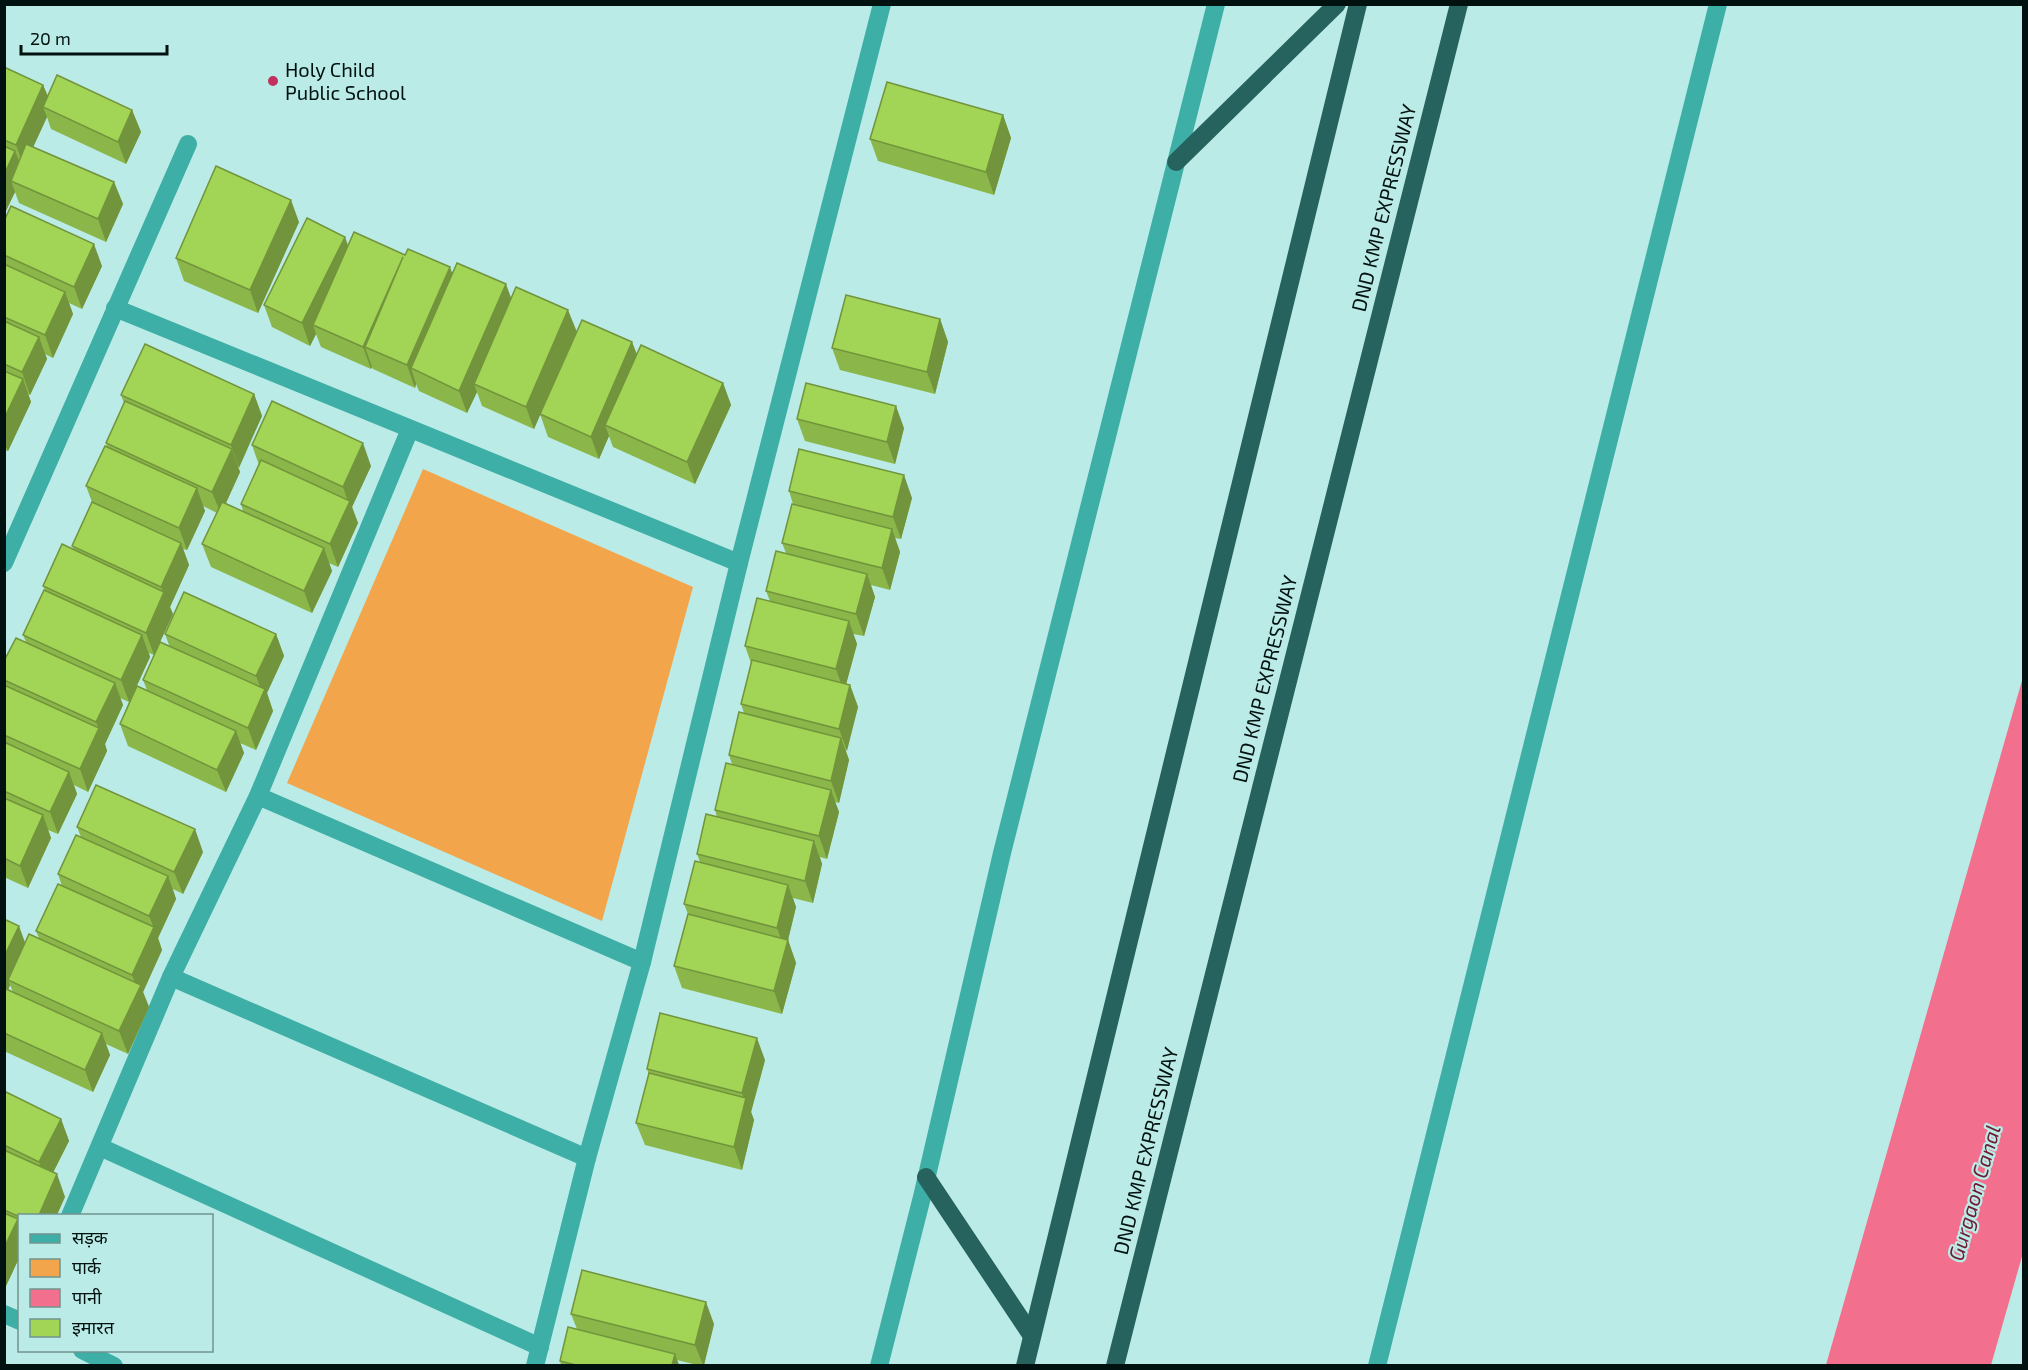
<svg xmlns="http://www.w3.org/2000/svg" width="2028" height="1370" font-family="'Exo 2','Noto Sans Devanagari',sans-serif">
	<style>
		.green { fill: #f2a54b }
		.water { fill: #f36f8e }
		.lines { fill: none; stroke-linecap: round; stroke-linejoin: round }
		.minor { stroke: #3eafa6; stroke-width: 18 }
		.tertiary { stroke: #3eafa6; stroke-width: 18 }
		.trunk { stroke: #26635e; stroke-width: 18 }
		.wall { fill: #8bb649; fill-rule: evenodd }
		.shaded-wall { fill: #71943c }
		.building { fill: #a2d455; stroke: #71943c; stroke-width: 1.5 }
		.poi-dot { fill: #c0325d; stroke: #bbebe6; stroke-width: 2 }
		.labels { text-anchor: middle; stroke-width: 4.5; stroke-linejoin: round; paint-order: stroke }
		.poi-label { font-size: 20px; fill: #01110f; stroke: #bbebe6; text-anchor: start }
		.street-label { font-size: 20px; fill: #01110f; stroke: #bbebe6 }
		.water-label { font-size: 21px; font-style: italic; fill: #6d1a32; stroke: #bbebe6 }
	</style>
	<rect width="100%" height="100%" fill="#bbebe6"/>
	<polygon class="green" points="423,469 693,587 602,921 287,783"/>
	<polygon class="water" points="2023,677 2023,1253 1991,1365 1826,1365"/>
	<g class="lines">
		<g class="minor">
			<polyline points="115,308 739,563"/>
			<polyline points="4,563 188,144"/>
			<polyline points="258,796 642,962"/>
			<polyline points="171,977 587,1158"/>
			<polyline points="100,1147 540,1347"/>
			<polyline points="70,1216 171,977 258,796 410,429"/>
			<polyline points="4,1314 20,1321"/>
			<polyline points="82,1350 114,1366"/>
			<polyline points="535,1366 587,1158 642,962 739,563 882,4"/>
		</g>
		<g class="tertiary">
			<polyline points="879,1366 922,1197 1002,853 1216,4"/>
			<polyline points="1377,1366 1718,4"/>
		</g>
		<g class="trunk">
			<polyline points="1176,162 1337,4"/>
			<polyline points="926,1177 1032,1336"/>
			<polyline points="1025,1366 1358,4"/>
			<polyline points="1115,1366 1459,4"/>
		</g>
	</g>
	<g class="wall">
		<polygon points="4,67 43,85 48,96 132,110 141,132 126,164 51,129 47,117 33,147 114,182 123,204 106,242 19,203 15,192 4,215"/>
		<polygon points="1003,115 1011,138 994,195 878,161 870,139"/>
		<polygon points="4,221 102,266 82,309 69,303 73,314 53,358 45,354 47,359 30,395 28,394 31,402 8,451 4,450"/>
		<polygon points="299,222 258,313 184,281 176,258"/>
		<polygon points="348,245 405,255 511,298 576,332 632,342 637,354 723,383 731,405 695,484 613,447 609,436 599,459 548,437 540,414 534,429 482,406 477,392 467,413 419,391 416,384 415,388 373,369 372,367 371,369 321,347 316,334 310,346 272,327 264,305"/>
		<polygon points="940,319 948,342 935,394 840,370 832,348"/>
		<polygon points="254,394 262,416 238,467 240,472 226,503 243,511 241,504 259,465 252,445 371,466 352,507 358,523 338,567 329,563 332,571 312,613 211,567 202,544 217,513 203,506 205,511 187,550 183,549 189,565 170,607 173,614 154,655 149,653 150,657 137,686 147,690 143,680 169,645 165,634 276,634 284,656 267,693 273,711 256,750 240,743 244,753 226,792 128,746 120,724 129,702 120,698 123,705 105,744 107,751 88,792 74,785 77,794 58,834 48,830 51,838 28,888 4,877 4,680 26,642 23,635 45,590 43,586 74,550 72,546 92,502 86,486 107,447 106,443 124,403 121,395"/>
		<polygon points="797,419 904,428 895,464 805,441"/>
		<polygon points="789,491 912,498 901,539 895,538 900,552 890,590 871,585 875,597 864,636 853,634 857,644 846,684 850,685 858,707 846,751 849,760 839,803 835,802 839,812 827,859 820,857 822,864 813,903 793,898 796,907 788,940 796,963 782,1014 682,988 674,966 688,914 684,904 700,862 697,854 717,817 715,810 732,764 729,755 744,713 741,704 751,663 745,646 770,601 766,591 786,553 782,543 793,504"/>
		<path d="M77 827 203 852 183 894 173 889 176 899 158 938 162 950 143 992 149 1007 128 1054 106 1044 110 1055 93 1092 4 1051V919L25 943 39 938 36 931 62 886 58 874 81 837ZM10 985 13 992 8 990Z"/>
		<polygon points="765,1060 751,1112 754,1120 742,1170 645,1145 636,1123 649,1075 647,1069"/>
		<polygon points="4,1091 61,1119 69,1141 53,1173 65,1197 20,1215 20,1256 6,1286 4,1285"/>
		<polygon points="571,1314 714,1324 704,1365 697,1365 677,1360 679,1365 561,1365 560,1361 577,1329"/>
	</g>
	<g class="shaded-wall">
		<polygon points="43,85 52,107 43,107 47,117 24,167 16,145"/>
		<polygon points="132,110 141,132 126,164 118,142"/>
		<polygon points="1003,115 1011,138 994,195 986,172"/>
		<polygon points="15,151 24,173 11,181 15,192 4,215 4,175"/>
		<polygon points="114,182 123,204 106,242 98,219"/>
		<polygon points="291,200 299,222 258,313 250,290"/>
		<polygon points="345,237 353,259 313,325 316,334 310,346 302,323"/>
		<polygon points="94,244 102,266 82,309 74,287"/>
		<polygon points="403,257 365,347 372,367 371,369 363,347"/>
		<polygon points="450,267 458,289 411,368 416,384 415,388 407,365"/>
		<polygon points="506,284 514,306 474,384 477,392 467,413 459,391"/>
		<polygon points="65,292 73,314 53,358 45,335"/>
		<polygon points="568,310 577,332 534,429 526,407"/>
		<polygon points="940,319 948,342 935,394 927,372"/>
		<polygon points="39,337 47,359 30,395 22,372"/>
		<polygon points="632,342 640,364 605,425 609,436 599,459 591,437"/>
		<polygon points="23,379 31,402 8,451 4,442 4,419"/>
		<polygon points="723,383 731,405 695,484 687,462"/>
		<polygon points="254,394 262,416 239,468 231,445"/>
		<polygon points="896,406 904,428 895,464 887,442"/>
		<polygon points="363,443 371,466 352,507 358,523 338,567 330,544 349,504 343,487"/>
		<polygon points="232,449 240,472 221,514 212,492"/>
		<polygon points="904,475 912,498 901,539 893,517"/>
		<polygon points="197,488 205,511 187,550 179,528"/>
		<polygon points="892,529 900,552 890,590 882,568"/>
		<polygon points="181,543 189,565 170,607 173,614 154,655 146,633 164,594 161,587"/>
		<polygon points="324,548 332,571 312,613 304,591"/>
		<polygon points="867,574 875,597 864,636 856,614"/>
		<polygon points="849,621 857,644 844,692 836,669"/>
		<polygon points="276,634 284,656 267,693 273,711 256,750 248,728 263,694 256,676"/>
		<polygon points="142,635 150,657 129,702 121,680"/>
		<polygon points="115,683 123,705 105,744 107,751 88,792 80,769 99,729 96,722"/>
		<polygon points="850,685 858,707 847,751 839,729"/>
		<polygon points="236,731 244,753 226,792 217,770"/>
		<polygon points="841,738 849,760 839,803 831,781"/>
		<polygon points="69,772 77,794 58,834 50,812"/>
		<polygon points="831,790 839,812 827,859 819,836"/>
		<polygon points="43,815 51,838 28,888 20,866"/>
		<polygon points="195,829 203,852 183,894 174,872"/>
		<polygon points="814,841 822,864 813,903 805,881"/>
		<polygon points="168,876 176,899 158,938 162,950 143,992 149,1007 128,1054 119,1031 138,991 132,975 154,928 149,916"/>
		<polygon points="788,885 796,907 788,940 796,963 782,1014 774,991 785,950 777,928"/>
		<polygon points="19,926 27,948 8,980 10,985 6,994 4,989 4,957"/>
		<polygon points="102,1033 110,1055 93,1092 85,1070"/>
		<polygon points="757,1038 765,1060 751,1112 754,1120 742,1170 734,1147 745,1102 742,1093"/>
		<polygon points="61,1119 69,1141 47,1184 39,1162"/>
		<polygon points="57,1174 65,1197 57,1215 39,1215"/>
		<polygon points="18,1219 20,1224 20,1256 6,1286 4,1282 4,1248"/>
		<polygon points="706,1302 714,1324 704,1365 703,1365 695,1345"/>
		<polygon points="675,1354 679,1365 672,1365"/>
	</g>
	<g class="building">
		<polygon points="4,67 43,85 16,145 4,140"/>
		<polygon points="57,75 132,110 118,142 43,107"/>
		<polygon points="887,82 1003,115 986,172 870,139"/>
		<polygon points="26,144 114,182 98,219 11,181"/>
		<polygon points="4,146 15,151 4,175"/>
		<polygon points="216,166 291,200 250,290 176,258"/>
		<polygon points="11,206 94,244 74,287 4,255 4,221"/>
		<polygon points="307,218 345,237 302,323 264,305"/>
		<polygon points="354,232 405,255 408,249 450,267 407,365 365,347 403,257 363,347 313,325"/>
		<polygon points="457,263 506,284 459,391 411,368"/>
		<polygon points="4,264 65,292 45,335 4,317"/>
		<polygon points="516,287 568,310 526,407 474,384"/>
		<polygon points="846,295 940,319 927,372 832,348"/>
		<polygon points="582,320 632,342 591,437 540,414"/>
		<polygon points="4,321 39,337 22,372 4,364"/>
		<polygon points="145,344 254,394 231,445 121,395"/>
		<polygon points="641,345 723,383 687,462 605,425"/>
		<polygon points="4,371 23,379 4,419"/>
		<polygon points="806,383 896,406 887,442 797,419"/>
		<polygon points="125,401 232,449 212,492 106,443"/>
		<polygon points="272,401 363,443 343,487 252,445"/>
		<polygon points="105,446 197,488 179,528 86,486"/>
		<polygon points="799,449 904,475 893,517 789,491"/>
		<polygon points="261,460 350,501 330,544 241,504"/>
		<polygon points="92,502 181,543 161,587 72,546"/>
		<polygon points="222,502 324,548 304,591 202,544"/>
		<polygon points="792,504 892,529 882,568 782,543"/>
		<polygon points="62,544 164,592 146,633 43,586"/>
		<polygon points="776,551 867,574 856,614 766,591"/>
		<polygon points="44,590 142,635 121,680 23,635"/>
		<polygon points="184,592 276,634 256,676 165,634"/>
		<polygon points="757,598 849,621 836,669 745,646"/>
		<polygon points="16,638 115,683 96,722 4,680 4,661"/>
		<polygon points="160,642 265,689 248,728 143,680"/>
		<polygon points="752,660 850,685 839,729 741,704"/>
		<polygon points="4,685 99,728 80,769 4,735"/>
		<polygon points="137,686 236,731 217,770 120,724"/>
		<polygon points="739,712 841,738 831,781 729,755"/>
		<polygon points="4,742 69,772 50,812 4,791"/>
		<polygon points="726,763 831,790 819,836 715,810"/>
		<polygon points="96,785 195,829 174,872 77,827"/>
		<polygon points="4,798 43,815 20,866 4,858"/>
		<polygon points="706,814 814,841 805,881 697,854"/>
		<polygon points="76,835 168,876 149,916 58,874"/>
		<polygon points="695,861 788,885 777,928 684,904"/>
		<polygon points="58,884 154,927 132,975 36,931"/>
		<polygon points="688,914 788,940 774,991 674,966"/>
		<polygon points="4,919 19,926 4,957"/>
		<polygon points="29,934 141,985 119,1031 8,980"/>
		<polygon points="4,988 102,1033 85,1070 4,1033"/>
		<polygon points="660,1013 757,1038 742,1093 647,1069"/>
		<polygon points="649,1073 746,1098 734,1147 636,1123"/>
		<polygon points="4,1091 61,1119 39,1162 4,1145"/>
		<polygon points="4,1150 57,1174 39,1215 20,1215 20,1217 4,1210"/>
		<polygon points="4,1213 18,1219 4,1248"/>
		<polygon points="582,1270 706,1302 695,1345 571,1314"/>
		<polygon points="568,1327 675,1354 672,1365 576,1365 560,1361"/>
	</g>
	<circle class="poi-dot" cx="273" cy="81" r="6"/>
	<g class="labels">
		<g class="poi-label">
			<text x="285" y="77">Holy Child<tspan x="285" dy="23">Public School</tspan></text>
		</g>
		<g class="street-label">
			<text transform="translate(1384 208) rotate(-76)" y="7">DND KMP EXPRESSWAY</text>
			<text transform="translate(1265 679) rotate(-76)" y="7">DND KMP EXPRESSWAY</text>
			<text transform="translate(1146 1151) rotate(-76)" y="7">DND KMP EXPRESSWAY</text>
		</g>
		<g class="water-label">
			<text transform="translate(1975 1193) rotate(-74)" y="7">Gurgaon Canal</text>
		</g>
	</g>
	<rect width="2028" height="1370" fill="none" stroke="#01110f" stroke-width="12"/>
	<rect x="18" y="1214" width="195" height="138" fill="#bbebe6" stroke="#719490" stroke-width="1.5"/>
	<rect x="30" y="1234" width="30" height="9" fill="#3eafa6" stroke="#719490" stroke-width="1.5"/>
	<text x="72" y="1244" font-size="18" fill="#01110f">सड़क</text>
	<rect x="30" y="1259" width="30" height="18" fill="#f2a54b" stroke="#719490" stroke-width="1.5"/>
	<text x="72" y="1274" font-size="18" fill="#01110f">पार्क</text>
	<rect x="30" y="1289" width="30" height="18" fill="#f36f8e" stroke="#719490" stroke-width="1.5"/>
	<text x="72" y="1304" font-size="18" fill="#01110f">पानी</text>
	<rect x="30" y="1319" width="30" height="18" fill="#a2d455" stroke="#719490" stroke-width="1.5"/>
	<text x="72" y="1334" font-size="18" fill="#01110f">इमारत</text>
	<path d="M21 45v9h146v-9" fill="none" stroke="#01110f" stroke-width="3"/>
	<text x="30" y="45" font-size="18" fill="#01110f" stroke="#bbebe6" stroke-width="4.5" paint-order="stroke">20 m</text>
</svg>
